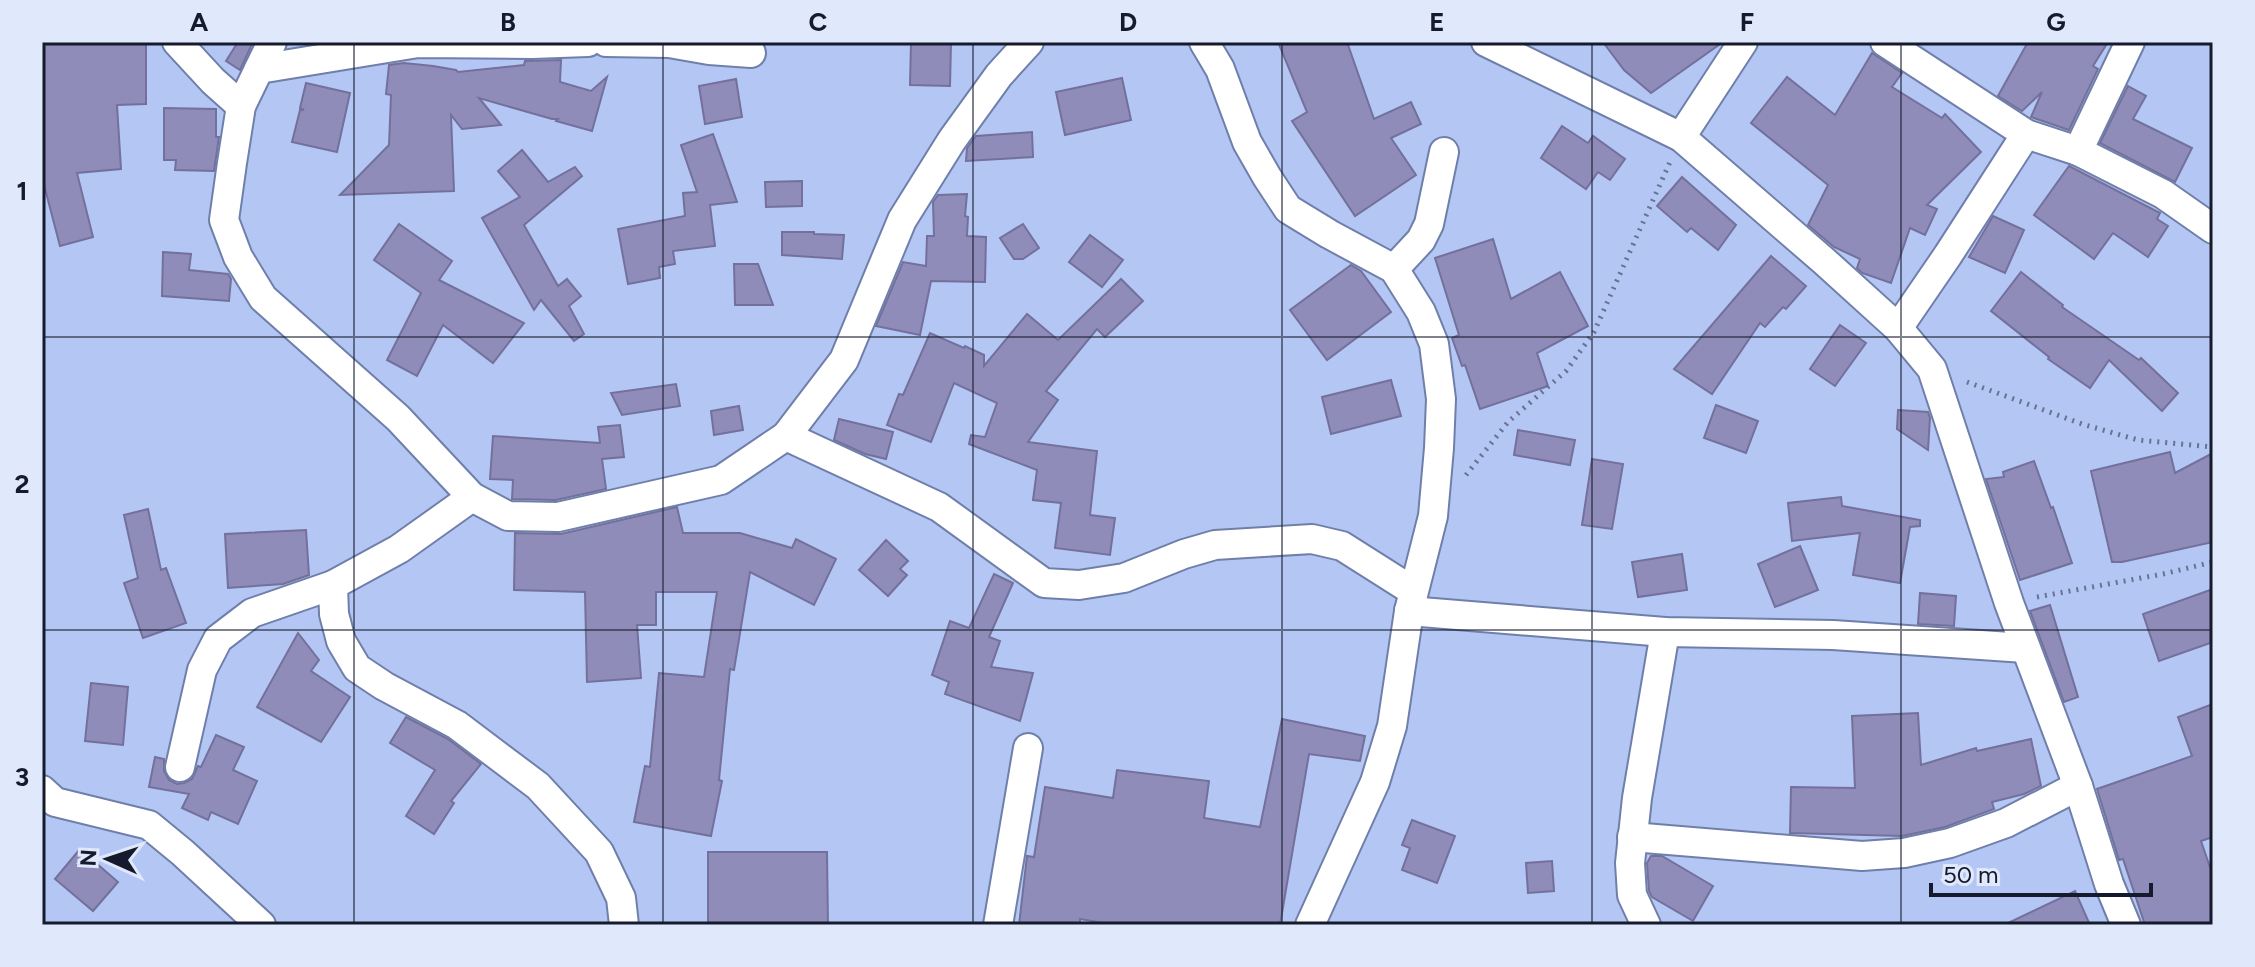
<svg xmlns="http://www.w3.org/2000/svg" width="2255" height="967" font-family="Figtree,sans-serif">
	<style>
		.building { fill: #8f8cba; stroke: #73709c; stroke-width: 2 }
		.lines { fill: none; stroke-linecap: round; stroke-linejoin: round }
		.street-casing { stroke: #6f7faa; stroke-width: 32 }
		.path { stroke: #667392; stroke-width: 5; stroke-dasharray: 2 6; stroke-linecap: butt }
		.street { stroke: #fff; stroke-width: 28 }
		.grid { fill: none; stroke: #151b2c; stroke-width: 2; stroke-opacity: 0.55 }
		.neatline { fill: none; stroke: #151b2c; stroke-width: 3 }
		.grid-label { font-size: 26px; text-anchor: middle; font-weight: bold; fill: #151b2c }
	</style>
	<rect width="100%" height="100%" fill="#b4c7f4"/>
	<g class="building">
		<polygon points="42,42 146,42 146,104 117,105 121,169 77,173 93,237 60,246 42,177"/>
		<polygon points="238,42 253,42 240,70 226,61"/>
		<polygon points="911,42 951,42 950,86 910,85"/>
		<polygon points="1278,42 1347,42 1374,119 1411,102 1421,124 1391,138 1416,175 1355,216 1292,121 1307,112"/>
		<polygon points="1603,42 1723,42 1651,93 1624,70"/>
		<polygon points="2028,42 2108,42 2093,66 2098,69 2069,130 2031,117 2042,92 2022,111 1998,96"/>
		<polygon points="1872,53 1902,73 1892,87 1942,118 1945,114 1981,152 1927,205 1937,209 1925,235 1910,228 1891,283 1862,273 1857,268 1860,259 1834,247 1808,225 1828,185 1751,123 1787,77 1835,115"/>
		<polygon points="561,60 560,82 591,91 607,77 592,131 556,121 558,119 552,119 479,98 501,125 462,129 451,115 454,191 340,195 389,145 391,95 386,94 389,65 404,63 433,66 456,70 458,72 524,65 525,61"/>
		<polygon points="1122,78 1131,120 1065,135 1056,92"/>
		<polygon points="736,79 742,117 705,124 699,86"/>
		<polygon points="306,83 350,93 337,152 292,142 300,110 304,110 300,108"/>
		<polygon points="2128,86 2146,96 2133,119 2192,148 2175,182 2100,143"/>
		<polygon points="164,108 216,109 216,137 219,137 214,171 175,170 176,160 164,160"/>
		<polygon points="1562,126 1588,143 1593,136 1625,159 1610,180 1598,172 1586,189 1541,158"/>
		<polygon points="1032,132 1033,157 966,161 967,148 976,136"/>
		<polygon points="713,134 737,202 710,205 715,246 673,251 675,264 659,267 660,278 628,284 618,229 685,216 683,193 697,192 681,145"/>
		<polygon points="522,150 548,182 575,167 582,176 524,225 558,286 567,279 581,296 569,306 584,334 574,341 541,300 534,310 482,218 520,197 498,171"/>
		<polygon points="2069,166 2160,213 2157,219 2168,226 2148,257 2113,233 2094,259 2034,215"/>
		<polygon points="1682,177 1736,225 1718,250 1691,228 1687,232 1657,206"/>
		<polygon points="802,181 802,206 766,207 765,182"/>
		<polygon points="967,194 965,216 968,217 967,236 986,237 985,282 931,281 920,335 876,326 903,262 926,266 927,236 934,236 933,202 938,195"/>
		<polygon points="1993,216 2024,230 2005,273 1969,257"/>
		<polygon points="399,224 452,261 439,280 524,323 493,363 443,325 417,376 387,360 421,293 374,260"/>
		<polygon points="1023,224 1039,248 1023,259 1014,259 1000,238"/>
		<polygon points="782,232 814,232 814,234 844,235 842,259 782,255"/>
		<polygon points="1090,235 1123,260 1102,287 1069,262"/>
		<polygon points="1493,239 1511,299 1560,272 1588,326 1537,353 1548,386 1480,409 1465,365 1462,366 1452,338 1459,335 1435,258"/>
		<polygon points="163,252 191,254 189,270 228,274 231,279 229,301 162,296"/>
		<polygon points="1771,256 1806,286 1786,309 1783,307 1765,327 1760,323 1712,394 1674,369"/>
		<polygon points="734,264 758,264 773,305 735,305"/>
		<polygon points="1351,265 1361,271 1391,312 1327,360 1290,310"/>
		<polygon points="2021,272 2063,305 2062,307 2139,360 2141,358 2178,393 2162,411 2109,360 2090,388 2048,359 2049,357 1991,311"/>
		<polygon points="1121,279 1143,301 1105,337 1097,329 1046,391 1058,400 1028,442 1097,451 1090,515 1115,518 1110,555 1055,548 1061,503 1033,500 1037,470 969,444 971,435 985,437 997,403 954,383 931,442 887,425 899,394 903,395 930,333 964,348 965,346 984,355 984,366 1027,314 1058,340"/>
		<polygon points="1840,325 1866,343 1835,386 1810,369"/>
		<polygon points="1391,380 1401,416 1331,434 1322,397"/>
		<polygon points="676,384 680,406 622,415 611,393"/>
		<polygon points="1716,405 1758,421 1746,453 1704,438"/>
		<polygon points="739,406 743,430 714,435 711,411"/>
		<polygon points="1898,410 1928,412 1930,418 1928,450 1897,429"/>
		<polygon points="839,419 893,432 886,459 865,454 834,440"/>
		<polygon points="620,425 624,457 602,459 606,489 556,500 512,499 513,480 490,479 493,436 600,443 598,427"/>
		<polygon points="1518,430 1575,440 1570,465 1514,455"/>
		<polygon points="2170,452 2175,473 2213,453 2213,542 2122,562 2112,562 2091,471"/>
		<polygon points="1592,459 1623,464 1612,529 1582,525"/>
		<polygon points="2034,461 2051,508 2053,507 2072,563 2020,580 1986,479 2004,477 2003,472"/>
		<polygon points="1841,497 1842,506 1920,520 1920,526 1910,527 1900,583 1853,575 1860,533 1792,541 1788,503"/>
		<polygon points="677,507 683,533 740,533 792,548 796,539 836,559 814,605 750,572 734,670 730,669 719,780 722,781 711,836 634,822 645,766 650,767 659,673 704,677 717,592 656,592 656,625 637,625 641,678 587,682 585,592 514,590 515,533 561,534"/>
		<polygon points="148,509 161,570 166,568 186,623 143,638 124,583 138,578 124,515"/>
		<polygon points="306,530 309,575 283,584 228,588 225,534"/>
		<polygon points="886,540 908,561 900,569 907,575 888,596 859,570"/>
		<polygon points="1800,546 1818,590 1775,607 1758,564"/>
		<polygon points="1682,554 1687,590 1638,597 1632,562"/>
		<polygon points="994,574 1013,583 989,637 1000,641 991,667 1033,673 1020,721 945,694 949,682 932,675 950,621 969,628"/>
		<polygon points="2213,589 2213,642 2159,661 2143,614"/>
		<polygon points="1920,593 1956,596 1954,626 1918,624"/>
		<polygon points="2050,605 2078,697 2064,702 2030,611"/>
		<polygon points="298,633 319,660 311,671 350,697 321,742 257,707"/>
		<polygon points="91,683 128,687 123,745 85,741"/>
		<polygon points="2213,704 2213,837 2201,841 2213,876 2213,925 2145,925 2123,859 2119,860 2097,789 2192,756 2178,717"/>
		<polygon points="1918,713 1921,765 1976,748 1977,751 2031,739 2041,786 2024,794 1992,802 1994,809 1945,827 1902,836 1790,833 1791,787 1855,788 1852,716"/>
		<polygon points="406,717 448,739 481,764 451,801 454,803 434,834 406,816 435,770 390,743"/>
		<polygon points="1282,719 1365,736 1360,761 1309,754 1280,925 1114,925 1080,919 1080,925 1019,925 1027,856 1034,857 1045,787 1113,798 1117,770 1209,781 1204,818 1260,827"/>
		<polygon points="216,735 244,747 233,770 257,781 238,824 211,812 208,820 182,808 189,794 149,787 155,757 164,759 164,771 169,780 177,784 184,783 192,779 198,766 201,767"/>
		<polygon points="1412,820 1455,836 1437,883 1402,870 1410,848 1402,845"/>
		<polygon points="80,849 118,882 93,911 55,879"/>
		<polygon points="708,852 827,852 828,925 708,925"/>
		<polygon points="1651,856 1662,856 1713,886 1693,921 1652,897 1649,891 1647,863"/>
		<polygon points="1552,861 1554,891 1528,893 1526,863"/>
		<polygon points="2075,891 2090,925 2004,925"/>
	</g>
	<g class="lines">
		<defs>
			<g id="street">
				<polyline points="177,42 213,81 241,106"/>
				<polyline points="272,42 241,106 232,163 224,220 238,257 263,298 398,418 472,497 508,516 558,517 721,480 786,436 844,360 902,220 952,140 999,75 1029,42"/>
				<polyline points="606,42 669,43 709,50 751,53"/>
				<polyline points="1204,42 1220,69 1247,142 1267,177 1288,209 1329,234 1394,269 1421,312 1434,344 1441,399 1439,448 1433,516 1409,611 1392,726 1375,782 1310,925"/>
				<polyline points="1486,42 1681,137 1824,261 1898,328 1932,369 2009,603 2078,786 2109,884 2126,925"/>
				<polyline points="1885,42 2026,134 2078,151 2163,194 2213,229"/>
				<polyline points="259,69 418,43 532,44 588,42"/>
				<polyline points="1681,137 1743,42"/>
				<polyline points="2078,151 2130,42"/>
				<polyline points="1394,269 1421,240 1429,224 1444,152"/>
				<polyline points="1898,328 1948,255 2026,134"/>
				<polyline points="786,436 939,507 1044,583 1079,585 1124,578 1184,554 1215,545 1312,539 1342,546 1413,591"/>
				<polyline points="472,497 399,549 333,585 334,614 341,641 357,668 384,686 457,725 538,786 599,852 621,898 624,925"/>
				<polyline points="1409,611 1665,632 1833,635 2025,648"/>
				<polyline points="180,767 202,670 218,639 252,613 333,585"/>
				<polyline points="42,790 55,802 149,825 183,853 261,925"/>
				<polyline points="1632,837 1862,856 1904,853 1950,843 2006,823 2078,786"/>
				<polyline points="998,925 1028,748"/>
				<polyline points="1646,925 1632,895 1630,863 1637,798 1665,632"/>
			</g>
		</defs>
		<use href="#street" class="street-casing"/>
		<g class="path">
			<polyline points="1967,382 2082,424 2138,440 2213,447"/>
			<polyline points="1466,475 1508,422 1566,371 1594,332 1670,162"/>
			<polyline points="2037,597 2163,574 2213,562"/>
		</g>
		<use href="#street" class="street"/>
	</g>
	<path class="grid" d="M354 42V925M663 42V925M973 42V925M1282 42V925M1592 42V925M1901 42V925M42 337H2213M42 630H2213"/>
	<rect width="2255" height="967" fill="none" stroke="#e0e8fb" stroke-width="88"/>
	<g transform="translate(108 859) rotate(273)" stroke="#e0e8fb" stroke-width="6" paint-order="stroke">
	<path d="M0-6L14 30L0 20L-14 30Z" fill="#151b2c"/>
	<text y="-12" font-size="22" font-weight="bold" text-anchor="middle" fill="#151b2c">N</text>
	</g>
	<path d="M1931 883v12h220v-12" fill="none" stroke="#151b2c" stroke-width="4"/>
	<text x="1943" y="883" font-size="24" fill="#151b2c" stroke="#e0e8fb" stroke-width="6" paint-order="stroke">50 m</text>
	<rect x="44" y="44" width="2167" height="879" class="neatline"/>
	<g class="grid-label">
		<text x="199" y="31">A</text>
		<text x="508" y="31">B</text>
		<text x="818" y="31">C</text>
		<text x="1128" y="31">D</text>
		<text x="1437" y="31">E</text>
		<text x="1747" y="31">F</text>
		<text x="2056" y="31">G</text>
		<text x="22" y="200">1</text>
		<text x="22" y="493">2</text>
		<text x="22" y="786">3</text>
	</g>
</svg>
